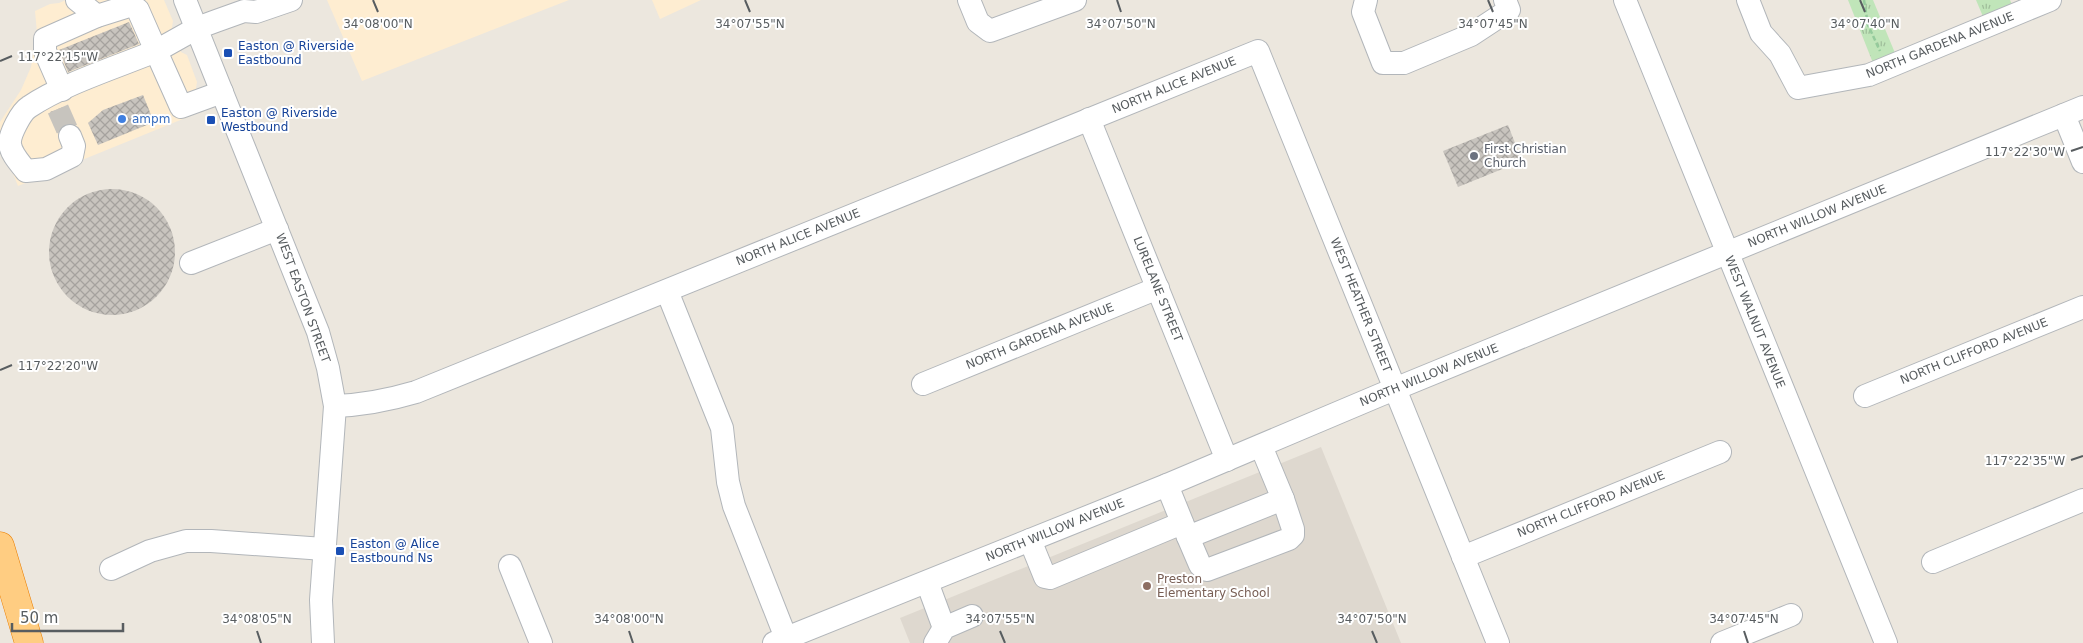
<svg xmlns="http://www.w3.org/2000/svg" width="2083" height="643" font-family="'DejaVu Sans',sans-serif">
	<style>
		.commercial { fill: #feedd1 }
		.education { fill: #ded8cf }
		.park { fill: url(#park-tufts) }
		.building { fill: url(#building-cross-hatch) }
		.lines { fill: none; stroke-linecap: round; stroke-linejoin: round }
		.minor-tunnel { stroke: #c7c4be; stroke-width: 22; stroke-dasharray: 22 11; stroke-linecap: butt }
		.minor-casing { stroke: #b2b6ba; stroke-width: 24 }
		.highway-casing { stroke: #ea7e00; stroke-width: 29 }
		.path { stroke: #95cb9c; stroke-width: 2.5; stroke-dasharray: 5 2.5; stroke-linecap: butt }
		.minor { stroke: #fff; stroke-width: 22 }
		.highway { stroke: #ffcd82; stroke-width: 28 }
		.ticks { fill: none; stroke: #585d60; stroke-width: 2 }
		.transit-dot { fill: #1a4fb4; stroke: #fff; stroke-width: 2 }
		.shop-dot { fill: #3f7fe0; stroke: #fff; stroke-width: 2 }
		.worship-dot { fill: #6b7280; stroke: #fff; stroke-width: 2 }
		.education-dot { fill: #8d6e63; stroke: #fff; stroke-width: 2 }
		.labels { text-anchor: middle; stroke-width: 4; stroke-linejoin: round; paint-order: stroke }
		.street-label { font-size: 12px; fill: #585d60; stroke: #fff }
		.transit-label { font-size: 12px; fill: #164399; stroke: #fff; text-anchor: start }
		.shop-label { font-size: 12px; fill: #366cbe; stroke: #fff; text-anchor: start }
		.worship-label { font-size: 12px; fill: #5b616d; stroke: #fff; text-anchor: start }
		.education-label { font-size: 12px; fill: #785e54; stroke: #fff; text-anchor: start }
		.ticks-label { font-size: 12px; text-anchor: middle; fill: #585d60; stroke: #fff; stroke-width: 4; stroke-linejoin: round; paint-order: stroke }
	</style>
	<defs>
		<pattern id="park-tufts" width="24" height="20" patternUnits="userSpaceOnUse" patternTransform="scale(1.25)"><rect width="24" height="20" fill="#c0e5b9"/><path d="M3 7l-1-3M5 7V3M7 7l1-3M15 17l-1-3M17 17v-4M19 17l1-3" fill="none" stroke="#9fbd9a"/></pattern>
		<pattern id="building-cross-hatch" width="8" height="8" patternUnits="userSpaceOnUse" patternTransform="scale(1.25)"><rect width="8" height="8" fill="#c8c4be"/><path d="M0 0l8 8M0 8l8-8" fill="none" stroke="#a5a29e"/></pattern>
	</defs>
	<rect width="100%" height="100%" fill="#ece7de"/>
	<g class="commercial">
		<polygon points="66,0 164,0 173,21 172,27 181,52 187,55 197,82 196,88 205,110 18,186 0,141 0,122 21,90 31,67 37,33 35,11 50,4 59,3"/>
		<polygon points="327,0 569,0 362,81"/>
		<polygon points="652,0 701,0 660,19"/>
	</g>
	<polygon class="education" points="1321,447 1401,643 910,643 900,618"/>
	<g class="park">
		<polygon points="1848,0 1873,0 1895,53 1873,63"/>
		<polygon points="1976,0 2010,0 2013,7 1984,19"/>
	</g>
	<g class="building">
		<polygon points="129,22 139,44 68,72 59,50"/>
		<polygon points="143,95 154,122 98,145 88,123 103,110"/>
		<polygon points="63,107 69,123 60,128 57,133 50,112"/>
		<polygon points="1508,125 1522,161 1458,187 1443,151"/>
		<circle cx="112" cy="252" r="63"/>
	</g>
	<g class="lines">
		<polyline class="minor-tunnel" points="58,109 70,136"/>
		<defs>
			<g id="minor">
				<polyline points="77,0 97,16"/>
				<polyline points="185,0 318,332 328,368 335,406 321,600 323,643"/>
				<polyline points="969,0 978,22 990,31 1075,0"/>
				<polyline points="1366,0 1363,12 1383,63 1404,63 1471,35 1509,10 1505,0"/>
				<polyline points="1625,0 1886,643"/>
				<polyline points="1748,0 1761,33 1780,54 1798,88 1869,75 2050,0"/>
				<polyline points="62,90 45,51 45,39 97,16 132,5 138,10 156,51 197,28 216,21 244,11 256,12 291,0"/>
				<polyline points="2064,115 2083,162"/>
				<polyline points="1089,119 1227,460"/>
				<path d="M70 136 74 146 72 156 46 169 26 171C20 163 11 154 10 144 9 135 21 112 29 107 63 84 117 67 156 51L181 107 222 92"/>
				<polyline points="191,263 277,229"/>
				<polyline points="667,291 722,428 728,482 734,506 786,638"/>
				<polyline points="923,384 1158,288"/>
				<polyline points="1865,396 2083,307"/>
				<path d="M335 406C363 405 389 400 416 392L1258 51 1498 643"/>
				<polyline points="1167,485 1188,537 1283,499 1261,446"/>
				<polyline points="1188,537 1200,565 1207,570 1289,539 1293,535 1293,529 1283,499"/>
				<polyline points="1030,540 1045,577 1050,578 1182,523"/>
				<polyline points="1463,557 1720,452"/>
				<polyline points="1933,562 2083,500"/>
				<polyline points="510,566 541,643"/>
				<polyline points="111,569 150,551 186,541 211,541 324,549"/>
				<polyline points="927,582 944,628"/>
				<polyline points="774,643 1167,485 1380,395 2083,107"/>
				<polyline points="935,643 944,628 972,616"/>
				<polyline points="1722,643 1791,615"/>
			</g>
			<polyline id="highway" points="0,546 29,643"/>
		</defs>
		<use href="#minor" class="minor-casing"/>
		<use href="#highway" class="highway-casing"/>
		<polyline class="path" points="1864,0 1868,25 1880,51"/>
		<use href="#minor" class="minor"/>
		<use href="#highway" class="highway"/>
	</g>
	<path class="ticks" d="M373 0 378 12M745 0 750 12M1117 0 1121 12M1488 0 1493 12M1860 0 1865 12M0 61 12 56M2071 151 2083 147M0 370 12 365M2071 460 2083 456M257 631 261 643M629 631 633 643M1000 631 1005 643M1372 631 1377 643M1744 631 1748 643"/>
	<g class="transit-dot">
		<rect x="223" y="48" width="10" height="10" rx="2.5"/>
		<rect x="206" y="115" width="10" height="10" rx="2.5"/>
		<rect x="335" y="546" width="10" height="10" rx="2.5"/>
	</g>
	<circle class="shop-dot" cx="122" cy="119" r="5"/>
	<circle class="worship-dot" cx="1474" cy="156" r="5"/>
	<circle class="education-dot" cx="1147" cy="586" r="5"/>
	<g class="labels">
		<g class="street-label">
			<text transform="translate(1940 45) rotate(-22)" y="4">NORTH GARDENA AVENUE</text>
			<text transform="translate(1174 85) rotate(-22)" y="4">NORTH ALICE AVENUE</text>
			<text transform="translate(1817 216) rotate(-22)" y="4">NORTH WILLOW AVENUE</text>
			<text transform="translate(798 237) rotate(-22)" y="4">NORTH ALICE AVENUE</text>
			<text transform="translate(1158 289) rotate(68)" y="4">LURELANE STREET</text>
			<text transform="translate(303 298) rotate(70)" y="4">WEST EASTON STREET</text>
			<text transform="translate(1361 305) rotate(68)" y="4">WEST HEATHER STREET</text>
			<text transform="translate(1755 322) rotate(68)" y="4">WEST WALNUT AVENUE</text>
			<text transform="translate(1040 336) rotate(-22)" y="4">NORTH GARDENA AVENUE</text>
			<text transform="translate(1974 351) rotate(-22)" y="4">NORTH CLIFFORD AVENUE</text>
			<text transform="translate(1429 375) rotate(-22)" y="4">NORTH WILLOW AVENUE</text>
			<text transform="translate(1591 504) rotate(-22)" y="4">NORTH CLIFFORD AVENUE</text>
			<text transform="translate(1055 530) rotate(-22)" y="4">NORTH WILLOW AVENUE</text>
		</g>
		<g class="transit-label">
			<text x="238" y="50">Easton @ Riverside<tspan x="238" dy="14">Eastbound</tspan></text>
			<text x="221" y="117">Easton @ Riverside<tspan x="221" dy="14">Westbound</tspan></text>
			<text x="350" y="548">Easton @ Alice<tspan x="350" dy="14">Eastbound Ns</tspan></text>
		</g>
		<g class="shop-label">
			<text x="132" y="123">ampm</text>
		</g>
		<g class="worship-label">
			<text x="1484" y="153">First Christian<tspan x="1484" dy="14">Church</tspan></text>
		</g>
		<g class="education-label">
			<text x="1157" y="583">Preston<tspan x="1157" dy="14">Elementary School</tspan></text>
		</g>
	</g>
	<g class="ticks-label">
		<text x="1865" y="28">34°07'40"N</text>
		<text x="378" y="28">34°08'00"N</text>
		<text x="750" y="28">34°07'55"N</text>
		<text x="1121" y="28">34°07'50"N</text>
		<text x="1493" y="28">34°07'45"N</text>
		<text x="58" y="61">117°22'15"W</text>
		<text x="2025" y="156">117°22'30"W</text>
		<text x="58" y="370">117°22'20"W</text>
		<text x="2025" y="465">117°22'35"W</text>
		<text x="257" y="623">34°08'05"N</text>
		<text x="629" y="623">34°08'00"N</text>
		<text x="1000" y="623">34°07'55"N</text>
		<text x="1372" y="623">34°07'50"N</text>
		<text x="1744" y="623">34°07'45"N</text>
	</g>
	<path d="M12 623v8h111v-8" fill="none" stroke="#585d60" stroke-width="2.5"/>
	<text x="20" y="623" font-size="15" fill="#585d60" stroke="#ffffff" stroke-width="4" paint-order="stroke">50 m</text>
</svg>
